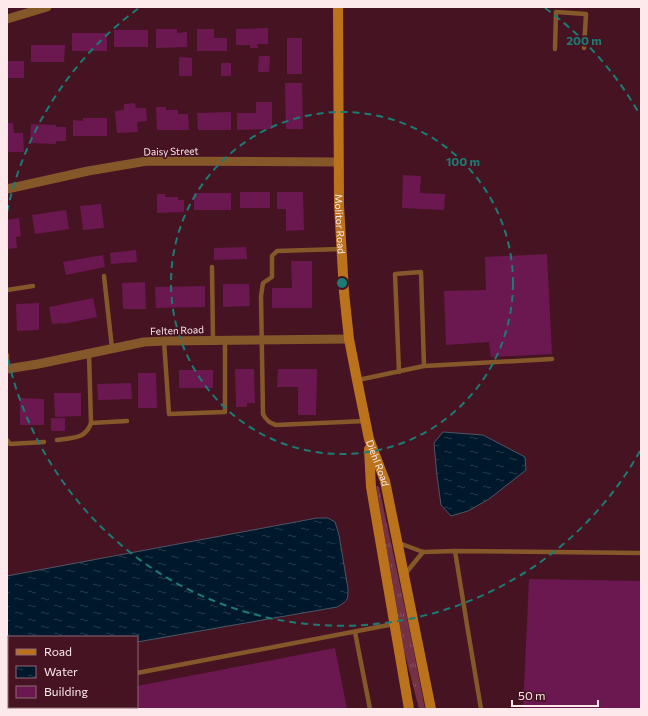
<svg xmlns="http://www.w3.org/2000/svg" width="648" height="716" font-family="Commissioner,sans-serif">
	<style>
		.grass { fill: url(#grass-tufts) }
		.water { fill: url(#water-ripples); stroke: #4c5666 }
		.building { fill: #6b1850 }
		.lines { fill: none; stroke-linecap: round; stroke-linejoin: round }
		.lane { stroke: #85582a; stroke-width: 4.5 }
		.street { stroke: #85582a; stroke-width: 9 }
		.secondary { stroke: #ba721c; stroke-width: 10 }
		.ring { fill: none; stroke: #1b7c74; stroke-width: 2; stroke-dasharray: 7 5 }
		.labels { text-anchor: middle; stroke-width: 3.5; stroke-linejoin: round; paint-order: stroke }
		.street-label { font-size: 10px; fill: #fde8ec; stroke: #461323 }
		.centre { fill: #1b7c74; stroke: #461323; stroke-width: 2 }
		.ring-label { font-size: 12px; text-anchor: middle; font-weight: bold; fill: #1b7c74; stroke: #461323; stroke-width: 3.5; stroke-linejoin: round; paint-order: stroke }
	</style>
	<defs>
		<pattern id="grass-tufts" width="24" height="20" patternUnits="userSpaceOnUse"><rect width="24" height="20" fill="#763245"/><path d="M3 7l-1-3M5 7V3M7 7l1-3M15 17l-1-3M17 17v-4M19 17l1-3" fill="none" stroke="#8a5060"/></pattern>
		<pattern id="water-ripples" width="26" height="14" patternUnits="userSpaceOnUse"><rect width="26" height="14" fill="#00182c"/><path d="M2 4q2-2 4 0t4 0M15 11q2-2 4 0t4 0" fill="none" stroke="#263a4b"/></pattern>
	</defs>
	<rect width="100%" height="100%" fill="#461323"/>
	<polygon class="grass" points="376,486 378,486 379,487 410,632 425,709 419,709 404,650"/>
	<g class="water">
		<polygon points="443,432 483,435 525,457 526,470 489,499 468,511 451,516 441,505 437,476 434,443"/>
		<path d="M317 518H328L335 522 339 535 348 589C348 601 347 601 337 607L137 642V637H9V666H7V576Z"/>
	</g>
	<g class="building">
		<polygon points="268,28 268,44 257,44 258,48 250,48 250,45 236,45 236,29"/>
		<polygon points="156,29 177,29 177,33 187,32 187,47 156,48"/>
		<polygon points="197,29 214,29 214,38 227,38 227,51 197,51"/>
		<rect x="114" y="30" width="34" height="17"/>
		<rect x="72" y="33" width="35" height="18"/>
		<rect x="287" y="38" width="15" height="36"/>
		<polygon points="31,45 65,45 64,62 31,62"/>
		<polygon points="259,56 270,56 269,72 258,72"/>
		<polygon points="179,57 192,58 192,76 179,76"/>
		<rect x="7" y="61" width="17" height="17"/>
		<rect x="221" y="63" width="10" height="13"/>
		<polygon points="285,83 302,83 303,129 286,129"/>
		<polygon points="256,102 272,102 272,129 237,130 237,113 256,113"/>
		<polygon points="135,103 136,108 146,108 147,121 137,122 138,132 117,133 115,111 124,110 124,104"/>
		<polygon points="156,107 166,107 166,110 178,110 178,114 188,114 189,130 157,130"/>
		<polygon points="231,112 231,130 198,130 197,113"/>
		<polygon points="83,118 107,118 107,136 73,136 73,120 83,121"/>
		<polygon points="7,123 13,123 14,133 23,133 24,152 7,152"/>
		<polygon points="31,124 56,125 56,127 66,127 66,141 56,141 56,144 30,143"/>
		<polygon points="403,175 421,176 420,193 445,194 444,210 402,208"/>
		<rect x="240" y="192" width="30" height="16"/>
		<polygon points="277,192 303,192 304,230 286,231 286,209 277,209"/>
		<rect x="194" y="193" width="37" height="17"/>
		<polygon points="157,194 165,194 165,197 178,197 178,200 184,200 184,212 157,213"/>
		<polygon points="101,204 104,228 83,230 80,206"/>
		<polygon points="66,210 69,229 35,234 32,215"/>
		<polygon points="19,218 21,236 16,237 17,248 7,249 7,231 8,231 7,220"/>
		<polygon points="246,247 247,259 214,260 214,248"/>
		<polygon points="136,250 137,262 111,264 110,253"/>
		<polygon points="547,254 552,354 491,357 489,342 446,345 444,291 486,290 485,257"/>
		<polygon points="103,255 105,267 66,275 63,262"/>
		<polygon points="291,261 312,261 312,308 272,308 272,288 292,288"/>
		<polygon points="145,282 146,309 123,309 122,283"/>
		<polygon points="223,284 249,284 250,306 223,307"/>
		<polygon points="205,286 205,307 156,308 155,287"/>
		<polygon points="93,298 97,317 63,324 63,323 52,324 49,307"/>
		<polygon points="39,303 39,330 17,331 16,304"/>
		<polygon points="235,369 254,369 255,403 247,403 247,407 236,407"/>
		<polygon points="278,369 317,369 316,415 298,415 298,387 277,387"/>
		<rect x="179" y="370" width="34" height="18"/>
		<polygon points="138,373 156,373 157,408 138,408"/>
		<polygon points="131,383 132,399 98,400 97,384"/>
		<polygon points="54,393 81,393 81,416 55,417"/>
		<polygon points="20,398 44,399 44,425 20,425"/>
		<rect x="51" y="418" width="14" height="13"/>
		<polygon points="529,579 641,581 641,709 523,709"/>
		<polygon points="335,648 347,709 22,709 22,708 29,707 137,707 137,686"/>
	</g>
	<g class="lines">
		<g class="lane">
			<polyline points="555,49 556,12 586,14 584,48"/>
			<path d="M341 249 277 251 272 256V277L263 283 261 296 263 414C266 420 269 423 276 425L365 421"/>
			<polyline points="212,267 213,340"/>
			<polyline points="104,276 112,348"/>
			<polyline points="7,290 33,286"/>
			<polyline points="164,341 169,414 225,412 225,339"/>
			<polyline points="7,355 7,368"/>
			<polyline points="399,372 395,274 421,272 424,366"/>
			<polyline points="358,380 424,366 552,359"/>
			<polyline points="91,423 127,421"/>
			<polyline points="7,440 10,444 44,442"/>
			<path d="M57 440C72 438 86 439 91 423L89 354"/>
			<polyline points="399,543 423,552 455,551 641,553"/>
			<polyline points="455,551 468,631 481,709"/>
			<polyline points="405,574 423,552"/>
			<polyline points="355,632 370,709"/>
			<polyline points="137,673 394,624"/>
			<polyline points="7,697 9,697"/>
		</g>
		<g class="street">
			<polyline points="7,19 47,7"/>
			<polyline points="7,189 88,171 147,161 339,162"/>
			<polyline points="7,369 38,364 144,342 164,341 349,339"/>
		</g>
		<g class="secondary">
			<path id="s1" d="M338 7 339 205 344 292 349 339 357 380 369 439 385 481 431 709"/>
			<polyline points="369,449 371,487 409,709"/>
		</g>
	</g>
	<g class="ring">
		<circle cx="342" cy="283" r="171"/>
		<path d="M640 451A342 342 0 0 1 7 354M7 212A342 342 0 0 1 139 8M545 8A342 342 0 0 1 640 115"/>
	</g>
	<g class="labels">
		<g class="street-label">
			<text transform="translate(171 151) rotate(-1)" y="4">Daisy Street</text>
			<text dy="4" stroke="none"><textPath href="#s1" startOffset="217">Molitor Road</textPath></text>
			<text transform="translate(177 330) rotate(-2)" y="4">Felten Road</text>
			<text dy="4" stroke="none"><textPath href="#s1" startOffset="460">Diehl Road</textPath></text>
		</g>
	</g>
	<circle cx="342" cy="283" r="6" class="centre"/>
	<g class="ring-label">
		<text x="584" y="45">200 m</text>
		<text x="463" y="166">100 m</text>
	</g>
	<rect width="648" height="716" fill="none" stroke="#fde8ec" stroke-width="16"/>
	<rect x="8" y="636" width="130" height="72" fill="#461323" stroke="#8f6873"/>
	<rect x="16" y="649" width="20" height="6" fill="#ba721c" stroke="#8f6873"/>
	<text x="44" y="656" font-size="12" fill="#fde8ec">Road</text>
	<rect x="16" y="666" width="20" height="12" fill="url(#water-ripples)" stroke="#8f6873"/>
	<text x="44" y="676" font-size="12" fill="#fde8ec">Water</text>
	<rect x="16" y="686" width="20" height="12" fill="#6b1850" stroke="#8f6873"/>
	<text x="44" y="696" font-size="12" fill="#fde8ec">Building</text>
	<path d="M512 700v6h86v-6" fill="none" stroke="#fde8ec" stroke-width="2"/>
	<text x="518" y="700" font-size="12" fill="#fde8ec" stroke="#461323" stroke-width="3" paint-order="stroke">50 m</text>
</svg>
